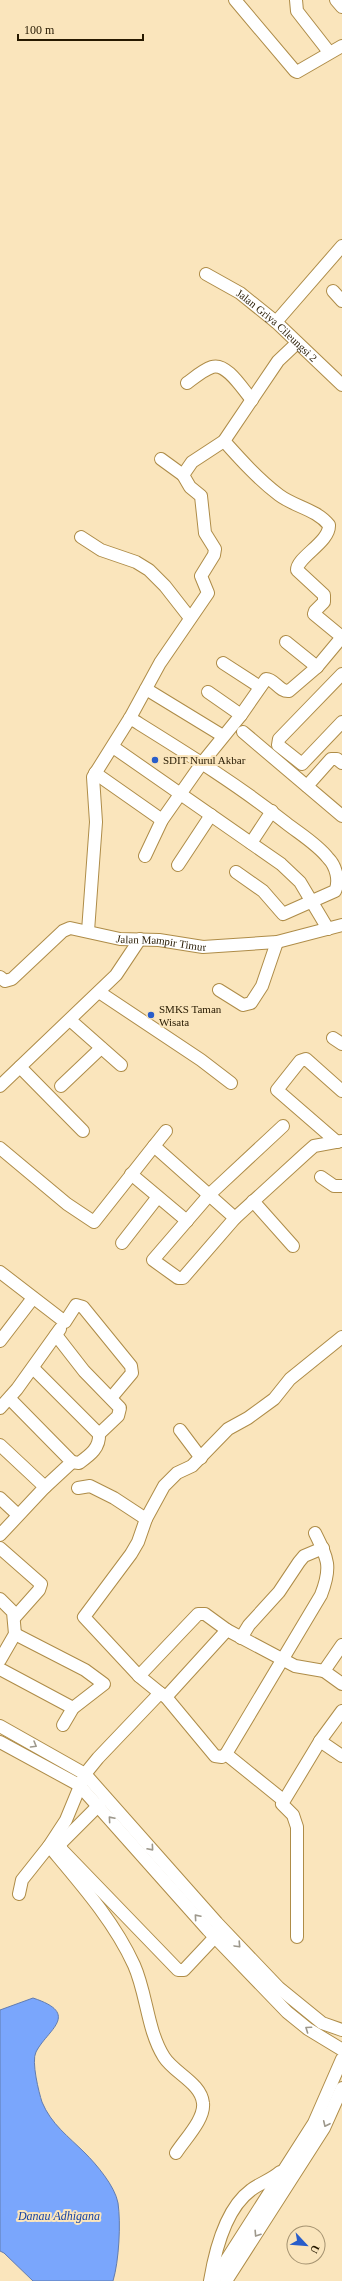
<svg xmlns="http://www.w3.org/2000/svg" width="342" height="2281" font-family="'Times New Roman',serif">
	<style>
		.water { fill: #7aa6fc; stroke: #617cb0 }
		.lines { fill: none; stroke-linecap: round; stroke-linejoin: round }
		.minor-casing { stroke: #ae8c48; stroke-width: 14 }
		.minor { stroke: #fff; stroke-width: 12 }
		.oneway { stroke: #9d988c }
		.poi-dot { fill: #285dca; stroke: #fae5bc; stroke-width: 1.5 }
		.labels { text-anchor: middle; stroke-width: 4; stroke-linejoin: round; paint-order: stroke }
		.street-label { font-size: 11px; fill: #261900; stroke: #fae5bc }
		.poi-label { font-size: 11px; fill: #261900; stroke: #fae5bc; text-anchor: start }
		.water-label { font-size: 12px; font-style: italic; fill: #1643a4; stroke: #fae5bc }
	</style>
	<rect width="100%" height="100%" fill="#fae5bc"/>
	<path class="water" d="M33 1998C82 2014 47 2030 36 2052 31 2061 39 2093 42 2102 51 2124 69 2137 85 2153 96 2164 115 2186 118 2203 121 2223 119 2261 113 2281H33L4 2253 0 2251V2010Z"/>
	<g class="lines">
		<defs>
			<g id="minor">
				<polyline points="235,0 295,71 297,72 342,46"/>
				<polyline points="296,0 297,11 329,52"/>
				<polyline points="336,0 342,7"/>
				<path id="s1" d="M206 274 240 293 276 322 342 385"/>
				<polyline points="333,291 342,301"/>
				<polyline points="276,322 342,246"/>
				<path d="M187 383C194 378 203 370 212 367 227 362 243 390 252 400"/>
				<polyline points="161,459 183,475"/>
				<polyline points="81,537 101,550 136,562 149,570 165,586 190,618"/>
				<polyline points="286,642 317,667"/>
				<polyline points="223,663 260,687"/>
				<polyline points="342,674 279,739 278,745 302,764 342,722"/>
				<polyline points="146,689 223,736"/>
				<polyline points="208,692 241,715"/>
				<path d="M130 718C183 751 237 784 286 823 300 834 317 844 328 858 336 866 340 881 335 891L283 914 263 891 236 872"/>
				<polyline points="243,732 342,816"/>
				<polyline points="113,747 281,864 300,882 328,929"/>
				<polyline points="95,773 162,820"/>
				<polyline points="307,786 331,759 337,759 342,763"/>
				<polyline points="251,843 272,811"/>
				<path d="M145 856 162 820 202 763 241 715 266 679C275 679 279 692 289 691L317 667 342 637 314 614 315 611 324 602V595L297 570C297 557 330 542 329 525 316 509 295 507 279 495 258 479 241 460 224 441"/>
				<polyline points="178,865 211,815"/>
				<polyline points="88,931 96,822 93,777 130,718 160,663 208,593 201,576 214,555 215,549 205,533 201,496 190,487 183,475 192,462 224,441 278,361 297,343"/>
				<path id="s2" d="M0 977 5 981 12 979 63 931 70 928 120 939 159 940 203 947 277 942 342 925"/>
				<polyline points="219,990 243,1005 251,1003 262,986 277,942"/>
				<polyline points="99,992 201,1060 231,1083"/>
				<polyline points="70,1020 121,1065"/>
				<polyline points="333,1038 342,1044"/>
				<polyline points="20,1067 83,1131"/>
				<polyline points="0,1086 116,975 140,939"/>
				<polyline points="61,1086 101,1048"/>
				<polyline points="283,1126 210,1194 153,1260 178,1278 183,1278 235,1218 305,1154 314,1146 342,1141"/>
				<polyline points="337,1142 277,1090 300,1061 306,1059 342,1091"/>
				<polyline points="154,1146 166,1131"/>
				<polyline points="0,1148 67,1204 94,1222 154,1146 235,1218"/>
				<polyline points="131,1174 187,1221"/>
				<polyline points="321,1177 334,1186 342,1186"/>
				<polyline points="253,1201 293,1246"/>
				<polyline points="122,1243 157,1198"/>
				<polyline points="0,1272 65,1322 76,1305 83,1307 131,1366 132,1373 111,1398"/>
				<polyline points="56,1335 84,1371 120,1408 118,1416 99,1434"/>
				<polyline points="0,1341 33,1298"/>
				<path d="M33 1368 99 1434C100 1448 90 1455 79 1463L72 1462"/>
				<polyline points="10,1399 72,1462 45,1487"/>
				<polyline points="0,1408 17,1389 60,1329"/>
				<polyline points="180,1430 201,1458"/>
				<polyline points="0,1445 45,1487 0,1535"/>
				<polyline points="78,1488 90,1486 114,1498 146,1519"/>
				<polyline points="0,1498 18,1515"/>
				<polyline points="0,1548 41,1584 39,1590 15,1617"/>
				<polyline points="0,1599 13,1612 15,1634 0,1660"/>
				<polyline points="15,1634 85,1670 104,1684 73,1708 63,1725"/>
				<polyline points="241,1638 249,1625 279,1592 299,1562 304,1556 323,1548"/>
				<polyline points="342,1645 324,1671 342,1684"/>
				<polyline points="0,1669 73,1708"/>
				<polyline points="139,1676 198,1614 205,1614 227,1630"/>
				<path d="M160 1693 166 1697 215 1756 222 1757 226 1754 321 1595C332 1567 328 1559 315 1533"/>
				<polyline points="166,1697 227,1630 295,1666 324,1671"/>
				<polyline points="0,1726 85,1774 217,1923 279,1988 322,2023 342,2030"/>
				<polyline points="320,1741 342,1756"/>
				<polyline points="0,1742 79,1785 208,1930 287,2012 308,2029 341,2049"/>
				<polyline points="226,1754 283,1800"/>
				<polyline points="99,1805 63,1841 60,1845 62,1850 178,1970 184,1970 215,1937"/>
				<path d="M49 1846C80 1883 114 1921 134 1965 147 1994 147 2030 164 2057 174 2073 201 2083 203 2103 205 2119 185 2139 176 2153"/>
				<polyline points="19,1894 22,1880 49,1846 66,1820 85,1774 98,1758 160,1693 139,1676 84,1617 131,1554 138,1542 146,1519 164,1486 177,1473 192,1466 228,1429 248,1418 274,1399 290,1379 342,1337"/>
				<polyline points="297,1937 297,1827 293,1815 282,1804 320,1741 342,1711"/>
				<path d="M210 2281C215 2251 225 2209 251 2190 260 2183 271 2180 280 2172"/>
				<polyline points="213,2281 314,2123 342,2059"/>
				<polyline points="226,2281 324,2128 342,2088"/>
			</g>
		</defs>
		<use href="#minor" class="minor-casing"/>
		<use href="#minor" class="minor"/>
	</g>
	<defs><path id="oneway-chevron" d="M-2-3.5L2.5 0L-2 3.5" fill="none" stroke-width="1.6" stroke-linecap="round" stroke-linejoin="round"/></defs>
	<g class="oneway">
		<use href="#oneway-chevron" transform="translate(34 1745) rotate(30)"/>
		<use href="#oneway-chevron" transform="translate(111 1819) rotate(-131)"/>
		<use href="#oneway-chevron" transform="translate(151 1848) rotate(49)"/>
		<use href="#oneway-chevron" transform="translate(197 1917) rotate(-131)"/>
		<use href="#oneway-chevron" transform="translate(238 1945) rotate(47)"/>
		<use href="#oneway-chevron" transform="translate(308 2029) rotate(-145)"/>
		<use href="#oneway-chevron" transform="translate(326 2124) rotate(115)"/>
		<use href="#oneway-chevron" transform="translate(257 2234) rotate(123)"/>
	</g>
	<g class="poi-dot">
		<circle cx="155" cy="760" r="4"/>
		<circle cx="151" cy="1015" r="4"/>
	</g>
	<g class="labels">
		<g class="street-label">
			<text dy="4" stroke="none"><textPath href="#s1" startOffset="88">Jalan Griya Cileungsi 2</textPath></text>
			<text dy="4" stroke="none"><textPath href="#s2" startOffset="184">Jalan Mampir Timur</textPath></text>
		</g>
		<g class="poi-label">
			<text x="163" y="764">SDIT Nurul Akbar</text>
			<text x="159" y="1013">SMKS Taman<tspan x="159" dy="13">Wisata</tspan></text>
		</g>
		<g class="water-label">
			<text x="59" y="2220">Danau Adhigana</text>
		</g>
	</g>
	<g transform="translate(306 2245) rotate(116)"><circle r="19" fill="#fae5bc" stroke="#a59371"/>
	<path d="M0-3L7 15L0 10L-7 15Z" fill="#285dca"/>
	<text y="-6" font-size="11" font-weight="bold" text-anchor="middle" fill="#261900">U</text>
	</g>
	<path d="M18 34v6h125v-6" fill="none" stroke="#261900" stroke-width="2"/>
	<text x="24" y="34" font-size="12" fill="#261900" stroke="#fae5bc" stroke-width="3" paint-order="stroke">100 m</text>
</svg>
